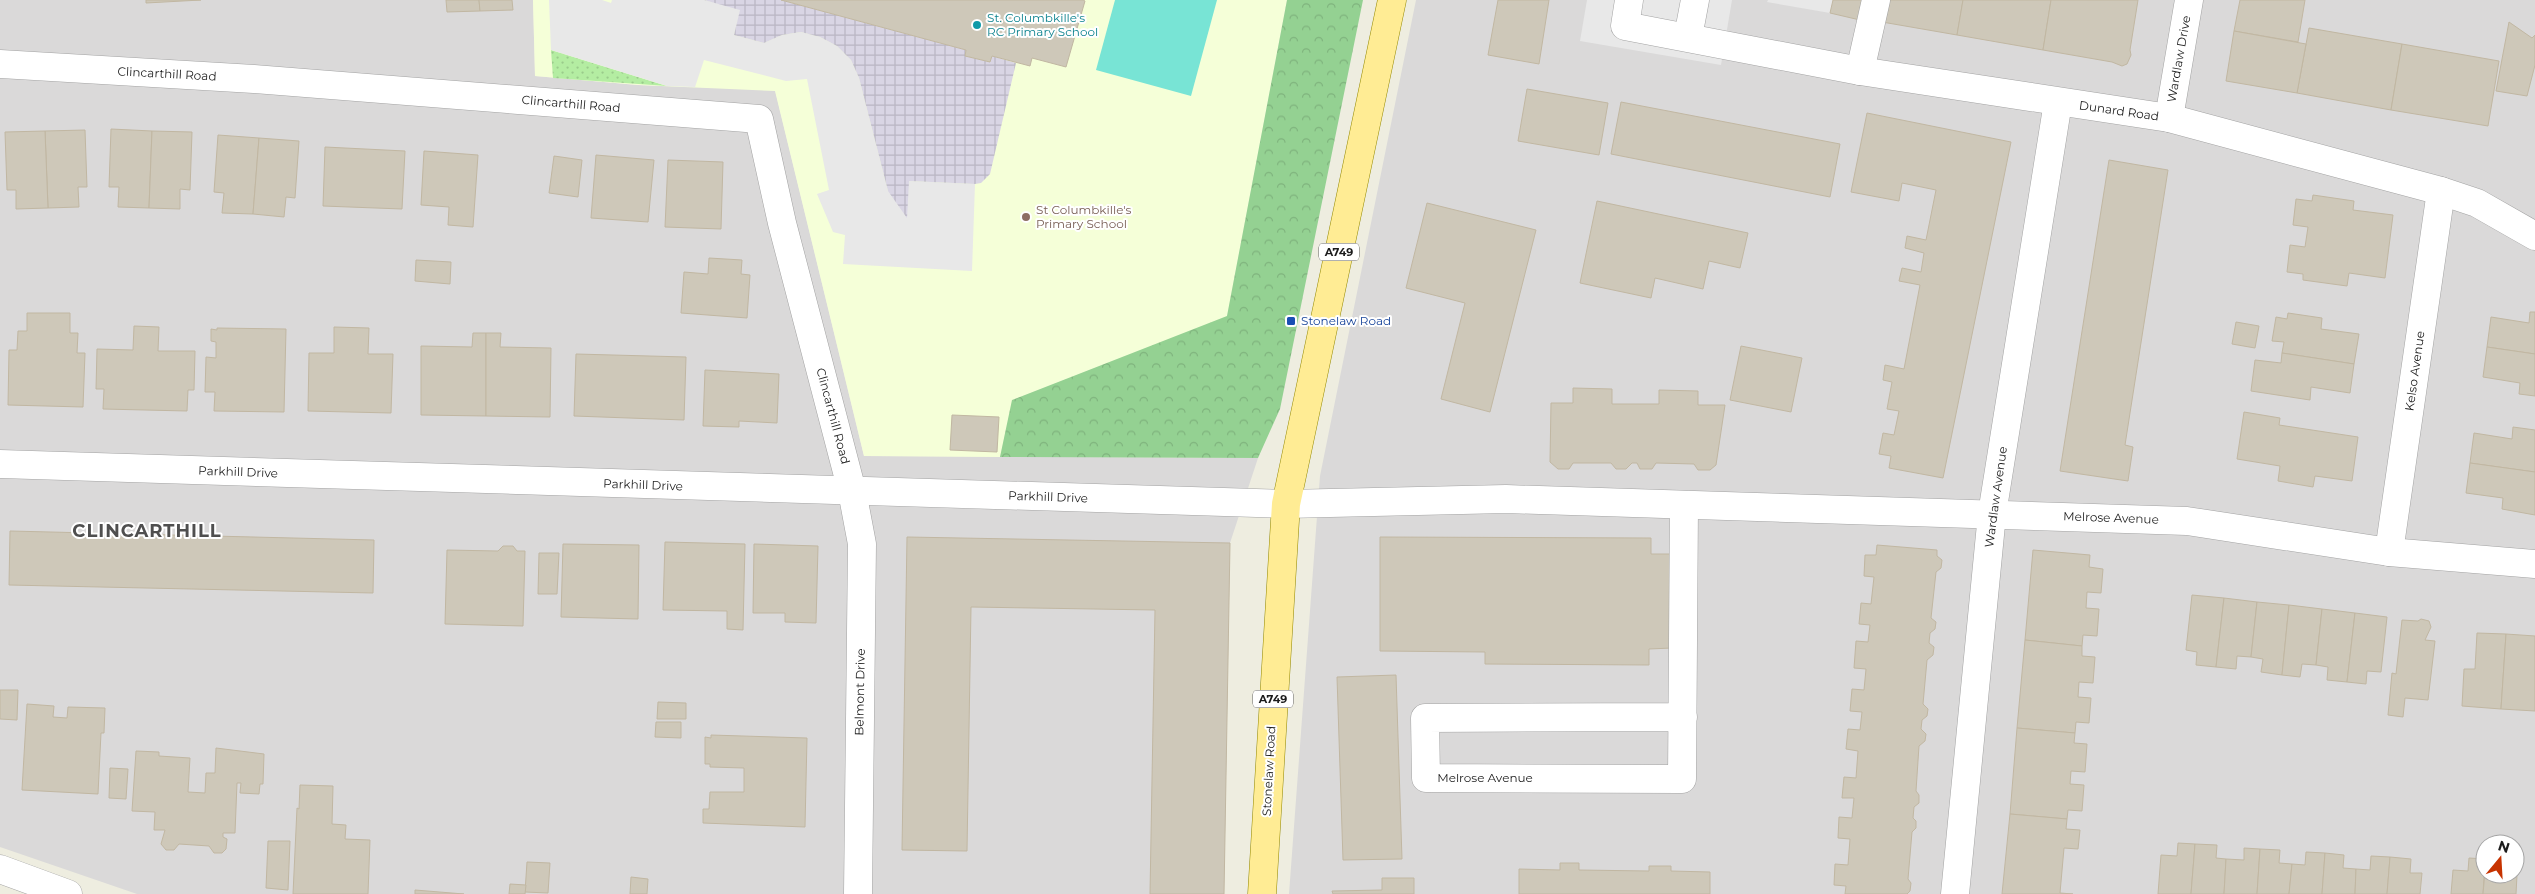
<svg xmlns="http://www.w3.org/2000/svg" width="2535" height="894" font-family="Montserrat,sans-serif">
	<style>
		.residential { fill: #dad9d9; fill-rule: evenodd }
		.education { fill: #f5ffd8 }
		.grass { fill: url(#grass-dots) }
		.forest { fill: url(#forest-crowns) }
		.pitch { fill: #78e4d5 }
		.parking { fill: #e8e8e8 }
		.plaza { fill: url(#plaza-grid) }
		.building { fill: #cec8b9; stroke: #c1b7a2 }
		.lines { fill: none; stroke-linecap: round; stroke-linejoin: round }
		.street-casing { stroke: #a3a3a3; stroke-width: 29 }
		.primary-casing { stroke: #938800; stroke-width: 29 }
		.street { stroke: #fff; stroke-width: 28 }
		.primary { stroke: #ffec94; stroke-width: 28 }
		.culture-dot { fill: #0f9aa8; stroke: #fff; stroke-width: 2 }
		.education-dot { fill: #8d6e63; stroke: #fff; stroke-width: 2 }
		.transit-dot { fill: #1a4fb4; stroke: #fff; stroke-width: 2 }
		.labels { text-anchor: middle; stroke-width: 4; stroke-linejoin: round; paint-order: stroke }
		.shield { fill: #fff; stroke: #606060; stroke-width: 1 }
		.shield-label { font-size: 11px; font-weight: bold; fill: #1c1c1c }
		.culture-label { font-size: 12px; fill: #0d838f; stroke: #fff; text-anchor: start }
		.street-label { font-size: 12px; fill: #1c1c1c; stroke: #fff }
		.education-label { font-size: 12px; fill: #785e54; stroke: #fff; text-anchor: start }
		.transit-label { font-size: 12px; fill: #164399; stroke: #fff; text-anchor: start }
		.district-label { font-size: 18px; font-weight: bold; letter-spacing: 1px; fill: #4f4f4f; stroke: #fff }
	</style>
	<defs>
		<pattern id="grass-dots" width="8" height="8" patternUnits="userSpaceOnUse" patternTransform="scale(1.25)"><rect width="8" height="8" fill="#b4eda2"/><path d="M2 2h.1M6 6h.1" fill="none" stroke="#9acb8b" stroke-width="1.8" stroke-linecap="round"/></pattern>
		<pattern id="forest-crowns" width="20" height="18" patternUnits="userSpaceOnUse" patternTransform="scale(1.25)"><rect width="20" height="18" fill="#94d192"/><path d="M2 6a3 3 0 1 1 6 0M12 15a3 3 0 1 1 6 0" fill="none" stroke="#7fb37d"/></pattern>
		<pattern id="plaza-grid" width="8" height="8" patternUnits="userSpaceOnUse" patternTransform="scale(1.25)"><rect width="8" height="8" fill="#d9d5e4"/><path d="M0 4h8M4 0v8" fill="none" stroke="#bab6c3"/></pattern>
	</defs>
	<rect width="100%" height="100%" fill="#eeede0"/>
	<g class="residential">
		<polygon points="0,0 533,0 535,76 638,85 775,90 864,456 1258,458 1230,543 1224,894 137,894 0,847"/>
		<path d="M1416 0H2535V894H1289L1320 476ZM2485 844H2515V874H2485Z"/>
	</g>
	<polygon class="education" points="533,0 1287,0 1227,317 1013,400 1000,457 864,456 775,91 638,85 535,76"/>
	<polygon class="grass" points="551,50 667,86 553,78"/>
	<polygon class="forest" points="1287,0 1363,0 1280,409 1258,458 1000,457 1012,400 1227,316"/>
	<polygon class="pitch" points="1115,0 1217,0 1191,96 1096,70"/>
	<g class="parking">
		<polygon points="549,0 602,0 611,3 612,0 704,0 741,9 734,35 764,43 782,35 801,32 820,37 837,46 851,60 859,78 888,191 909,181 975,184 972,271 843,264 845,235 833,232 817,194 829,190 807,79 786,81 704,60 695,87 667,86 551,50"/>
		<polygon points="1587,0 1732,0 1721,65 1580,41"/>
		<polygon points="1768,0 1833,0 1830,13 1767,2"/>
	</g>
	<polygon class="plaza" points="704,0 781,0 966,50 965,56 990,62 992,56 1016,63 990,174 981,183 975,184 909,181 907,218 888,191 859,78 851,60 837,46 820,37 801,32 782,35 764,43 734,35 740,10"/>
	<g class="building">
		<polygon points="146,0 201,0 146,3"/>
		<polygon points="446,0 479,0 480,11 447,12"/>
		<polygon points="479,0 512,0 513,10 480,11"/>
		<polygon points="781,0 1083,0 1085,1 1066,67 1032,58 1030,66 992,56 990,62 965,56 966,50"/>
		<polygon points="1498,0 1549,0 1539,64 1488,55"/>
		<polygon points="1833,0 1865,0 1860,20 1830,13"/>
		<polygon points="1886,0 1963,0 1957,35 1882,22"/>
		<polygon points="1963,0 2051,0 2043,50 1957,35"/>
		<polygon points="2051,0 2138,0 2130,50 2131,55 2127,64 2122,66 2112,62 2043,50"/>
		<polygon points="2240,0 2305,0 2298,42 2234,31"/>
		<polygon points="2509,22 2532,38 2535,35 2535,65 2527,96 2496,91"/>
		<polygon points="2309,28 2402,44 2391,110 2297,93"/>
		<polygon points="2234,31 2306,44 2297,93 2226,81"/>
		<polygon points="2402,44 2499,61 2488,126 2391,110"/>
		<polygon points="1527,89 1608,103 1599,155 1518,141"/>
		<polygon points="1621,102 1840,144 1830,197 1611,154"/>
		<polygon points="1867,113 2011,142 1943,478 1889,468 1891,456 1879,454 1883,433 1894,435 1899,411 1887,409 1892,382 1883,380 1885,365 1904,369 1920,285 1899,281 1902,268 1921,272 1924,253 1905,248 1907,236 1926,240 1936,190 1902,183 1899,201 1851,192"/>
		<polygon points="111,129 152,131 149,208 118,207 119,187 109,187"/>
		<polygon points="85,130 87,187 78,187 79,207 48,208 45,131"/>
		<polygon points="45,131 48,208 16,209 16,190 7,190 5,132"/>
		<polygon points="152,131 192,132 190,190 180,189 180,209 149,208"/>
		<polygon points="218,135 259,138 253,214 222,213 224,193 214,192"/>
		<polygon points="259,138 299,141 295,198 286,197 284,217 253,214"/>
		<polygon points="325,147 405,151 402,209 323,206"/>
		<polygon points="424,151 478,155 473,227 448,225 449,207 421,205"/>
		<polygon points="596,155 654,160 648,222 591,218"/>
		<polygon points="554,156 582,160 578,197 549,193"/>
		<polygon points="668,160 723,162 721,229 665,227"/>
		<polygon points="2109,160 2168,170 2125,445 2133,447 2128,481 2060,471"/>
		<polygon points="2313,195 2354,201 2353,210 2393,215 2385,278 2349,273 2347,286 2303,280 2303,274 2287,272 2290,245 2305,247 2308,227 2293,225 2296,199 2312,201"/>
		<polygon points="1597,201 1748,233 1740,268 1709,261 1703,289 1655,278 1651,298 1580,283"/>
		<polygon points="1427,203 1536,230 1490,412 1441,399 1465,303 1406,288"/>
		<polygon points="709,258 742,260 741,274 750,275 747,318 681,313 684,272 708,274"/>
		<polygon points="416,260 451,262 450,284 415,281"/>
		<polygon points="2530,312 2535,312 2535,354 2487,347 2491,317 2529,323"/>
		<polygon points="27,313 70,313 70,333 78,333 77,353 85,353 83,407 8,405 9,350 17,350 18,331 27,331"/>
		<polygon points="2288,313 2322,318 2321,329 2359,334 2354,364 2282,353 2284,342 2272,341 2276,317 2287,319"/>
		<polygon points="2236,322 2259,326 2255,348 2232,344"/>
		<polygon points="134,326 159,327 158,351 195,351 194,390 188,390 187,411 103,409 104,389 96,389 97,349 133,350"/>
		<polygon points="334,327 369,328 368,354 393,354 391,413 308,411 309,353 334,353"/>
		<polygon points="217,328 286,329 284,412 214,411 215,392 205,392 206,357 216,358 216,342 211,341 211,329 217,330"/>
		<polygon points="473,333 486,333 486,416 421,415 421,346 472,347"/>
		<polygon points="486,333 501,333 500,347 551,348 550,417 486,416"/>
		<polygon points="1741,346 1802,358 1791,412 1730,400"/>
		<polygon points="2487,347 2535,354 2535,396 2519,394 2520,383 2483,377"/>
		<polygon points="2282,353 2354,364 2350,393 2311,387 2310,400 2251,391 2255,360 2281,363"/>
		<polygon points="576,354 686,357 684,420 574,416"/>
		<polygon points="705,370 779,374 777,423 739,421 739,427 703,426"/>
		<polygon points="1573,388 1612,389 1612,404 1659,404 1659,390 1698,391 1698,405 1725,405 1716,465 1710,470 1698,470 1694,464 1656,463 1652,469 1640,469 1637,463 1632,463 1626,469 1616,469 1611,463 1573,463 1569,469 1558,469 1550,462 1551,403 1573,403"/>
		<polygon points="2244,412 2280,418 2279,425 2358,437 2352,481 2315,476 2313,487 2278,481 2280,466 2237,459"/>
		<polygon points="952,415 999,417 997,452 950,450"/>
		<polygon points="2513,427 2535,430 2535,472 2470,463 2474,433 2512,439"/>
		<polygon points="2470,463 2535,472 2535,515 2502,509 2503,498 2466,493"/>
		<polygon points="10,531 374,540 373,593 9,585"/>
		<polygon points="907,537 1230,543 1224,894 1150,894 1155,610 971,607 967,851 902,850"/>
		<polygon points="1380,537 1651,538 1651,554 1672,554 1672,648 1649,649 1649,665 1485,664 1485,652 1380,651"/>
		<polygon points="665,542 745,544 743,630 727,629 727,611 663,610"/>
		<polygon points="563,544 639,545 638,619 561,617"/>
		<polygon points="754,544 818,546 816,623 785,622 785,613 753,613"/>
		<polygon points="1877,545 1937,550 1937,556 1942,560 1941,568 1936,572 1931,618 1936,622 1935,629 1930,633 1929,643 1934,647 1933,655 1927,660 1923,704 1928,709 1927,716 1922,720 1921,729 1926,734 1925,741 1919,746 1916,791 1919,795 1919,803 1914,807 1913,818 1916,821 1916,828 1912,832 1908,879 1911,883 1910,891 1907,894 1845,894 1846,886 1834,885 1835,864 1848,865 1850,839 1838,838 1839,817 1852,818 1854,798 1842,798 1844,777 1856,778 1858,751 1846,749 1848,729 1860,730 1862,712 1850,711 1852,689 1864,690 1866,669 1854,668 1856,641 1868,642 1870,625 1859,624 1861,603 1871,604 1874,577 1864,576 1865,555 1876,555"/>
		<polygon points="503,546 513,546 517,551 525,551 523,626 445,624 447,550 498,551"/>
		<polygon points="2033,550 2090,555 2089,567 2103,569 2101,593 2087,592 2086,608 2099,609 2097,636 2083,635 2082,646 2025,640"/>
		<polygon points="539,553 559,553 557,594 538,594"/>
		<polygon points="2192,595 2224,598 2216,667 2196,665 2197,652 2186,650"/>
		<polygon points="2224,598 2257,602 2251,657 2237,656 2236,669 2216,667"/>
		<polygon points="2257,602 2289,605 2282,675 2261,672 2263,659 2251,657"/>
		<polygon points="2289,605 2322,609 2316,665 2302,664 2300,677 2282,675"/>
		<polygon points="2322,609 2355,613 2347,682 2327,680 2328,667 2316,665"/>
		<polygon points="2355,613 2387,617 2381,672 2367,671 2366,684 2347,682"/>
		<polygon points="2421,619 2429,621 2431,627 2425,640 2435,641 2428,700 2405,698 2403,717 2388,715 2392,673 2396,674 2402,620 2418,621"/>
		<polygon points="2477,633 2506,634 2501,709 2462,706 2464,669 2475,669"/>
		<polygon points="2506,634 2535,636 2535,711 2501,709"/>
		<polygon points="2025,640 2082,646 2082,656 2095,657 2093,683 2079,682 2078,697 2091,698 2089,723 2076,722 2075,733 2017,728"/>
		<polygon points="1396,675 1402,859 1343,860 1337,677"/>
		<polygon points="0,690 18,690 17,720 0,719"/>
		<polygon points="658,702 686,703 686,719 657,719"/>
		<polygon points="27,704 54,706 53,717 67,718 68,707 105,708 104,733 101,733 98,794 22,790"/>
		<polygon points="656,722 681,722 681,738 655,737"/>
		<polygon points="2017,728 2075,733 2074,743 2087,744 2085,772 2071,771 2070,784 2084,785 2082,811 2068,810 2067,819 2010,814"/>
		<polygon points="711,735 807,738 805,827 703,823 703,809 709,809 710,792 744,792 744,768 710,767 710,764 705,764 705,737 711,738"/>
		<polygon points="216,748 264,754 263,784 260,784 259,794 240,793 241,783 237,783 235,833 223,833 223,837 227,839 226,849 222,853 214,853 209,846 179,844 174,850 166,850 161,844 165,830 154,830 155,812 132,811 136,751 159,752 159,756 190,758 188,792 205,793 206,773 215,773"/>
		<polygon points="110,768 128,769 126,799 109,798"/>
		<polygon points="300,785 333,786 332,824 346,825 345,839 370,840 368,894 293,894 297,808 299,809"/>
		<polygon points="2010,814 2067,819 2066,829 2080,830 2078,849 2064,848 2060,893 2073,894 2002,894"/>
		<polygon points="268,841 290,841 288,890 266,888"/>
		<polygon points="2178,843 2195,844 2191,894 2158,894 2161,855 2177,856"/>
		<polygon points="2195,844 2217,845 2216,858 2226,859 2224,894 2191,894"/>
		<polygon points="2244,848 2260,849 2257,894 2224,894 2226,859 2244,860"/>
		<polygon points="2260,849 2280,850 2279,863 2292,864 2289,894 2257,894"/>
		<polygon points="2306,852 2325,853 2322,894 2289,894 2292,864 2305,865"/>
		<polygon points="2325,853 2344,855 2343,868 2356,869 2355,894 2322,894"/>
		<polygon points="2371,856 2390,857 2387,894 2355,894 2356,869 2370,870"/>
		<polygon points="2390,857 2411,859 2410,873 2422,873 2420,894 2387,894"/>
		<polygon points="2469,858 2485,859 2483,894 2451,894 2453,870 2468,871"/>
		<polygon points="527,862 550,863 548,893 525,892"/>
		<polygon points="1560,863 1579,863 1579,870 1649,871 1649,866 1671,866 1671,871 1710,872 1710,894 1519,894 1519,869 1560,870"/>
		<polygon points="2485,872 2485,874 2517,875 2516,894 2483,894"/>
		<polygon points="631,877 648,879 647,894 630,894"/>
		<polygon points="1382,878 1414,878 1414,894 1333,894 1332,891 1382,890"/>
		<polygon points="510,884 526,885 525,894 509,894"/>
		<polygon points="415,890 464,894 415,894"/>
	</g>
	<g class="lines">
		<defs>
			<g id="street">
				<polyline points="1629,0 1625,26 1860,71 2169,118 2441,191 2477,203 2535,236"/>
				<polyline points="1688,37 1695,0"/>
				<polyline points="0,64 254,79 759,119 782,223 852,491 862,544 858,894"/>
				<polyline points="1860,71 1876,0"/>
				<polyline points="2169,118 2189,0"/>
				<polyline points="0,464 1286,504 1506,499 2187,521 2389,552 2535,564"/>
				<polyline points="2389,552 2441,191"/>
				<polyline points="1683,717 1425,718 1426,778 1682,779 1684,505"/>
				<polyline points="0,869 68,894"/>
				<polyline points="1955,894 1992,514 2058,102"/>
			</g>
			<polyline id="primary" points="1262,894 1286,504 1392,0"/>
		</defs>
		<use href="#street" class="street-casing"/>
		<use href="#primary" class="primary-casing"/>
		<use href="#street" class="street"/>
		<use href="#primary" class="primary"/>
	</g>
	<circle class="culture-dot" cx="977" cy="25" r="5"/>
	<circle class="education-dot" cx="1026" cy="217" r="5"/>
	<rect class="transit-dot" x="1286" y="316" width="10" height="10" rx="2.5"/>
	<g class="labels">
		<g class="shield">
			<rect x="1319" y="243.5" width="40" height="17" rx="4"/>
			<rect x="1253" y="690.5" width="40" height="17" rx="4"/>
		</g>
		<g class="shield-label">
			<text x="1339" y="256">A749</text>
			<text x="1273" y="703">A749</text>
		</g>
		<g class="culture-label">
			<text x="987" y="22">St. Columbkille's<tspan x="987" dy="14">RC Primary School</tspan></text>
		</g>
		<g class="street-label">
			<text transform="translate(2179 59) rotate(-80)" y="4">Wardlaw Drive</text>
			<text transform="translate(167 74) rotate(3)" y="4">Clincarthill Road</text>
			<text transform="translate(571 104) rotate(5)" y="4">Clincarthill Road</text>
			<text transform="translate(2119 111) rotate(8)" y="4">Dunard Road</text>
			<text transform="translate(2415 371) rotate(-82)" y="4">Kelso Avenue</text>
			<text transform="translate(833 416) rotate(75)" y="4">Clincarthill Road</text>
			<text transform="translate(238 472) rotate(2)" y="4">Parkhill Drive</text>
			<text transform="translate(643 485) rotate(2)" y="4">Parkhill Drive</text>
			<text transform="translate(1048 497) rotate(2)" y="4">Parkhill Drive</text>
			<text transform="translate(1996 497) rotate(-82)" y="4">Wardlaw Avenue</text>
			<text transform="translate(2111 518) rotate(2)" y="4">Melrose Avenue</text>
			<text transform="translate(860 692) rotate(-89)" y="4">Belmont Drive</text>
			<text transform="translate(1269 771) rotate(-87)" y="4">Stonelaw Road</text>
			<text x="1485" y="782">Melrose Avenue</text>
		</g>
		<g class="education-label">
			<text x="1036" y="214">St Columbkille's<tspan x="1036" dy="14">Primary School</tspan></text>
		</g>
		<g class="transit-label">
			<text x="1301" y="325">Stonelaw Road</text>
		</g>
		<g class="district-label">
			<text x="147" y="537">CLINCARTHILL</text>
		</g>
	</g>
	<g transform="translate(2500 859) rotate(18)"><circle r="24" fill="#ffffff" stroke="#a4a4a4"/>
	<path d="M0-4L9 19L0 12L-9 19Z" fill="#c73300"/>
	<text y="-8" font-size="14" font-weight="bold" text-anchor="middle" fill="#1c1c1c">N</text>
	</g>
</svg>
